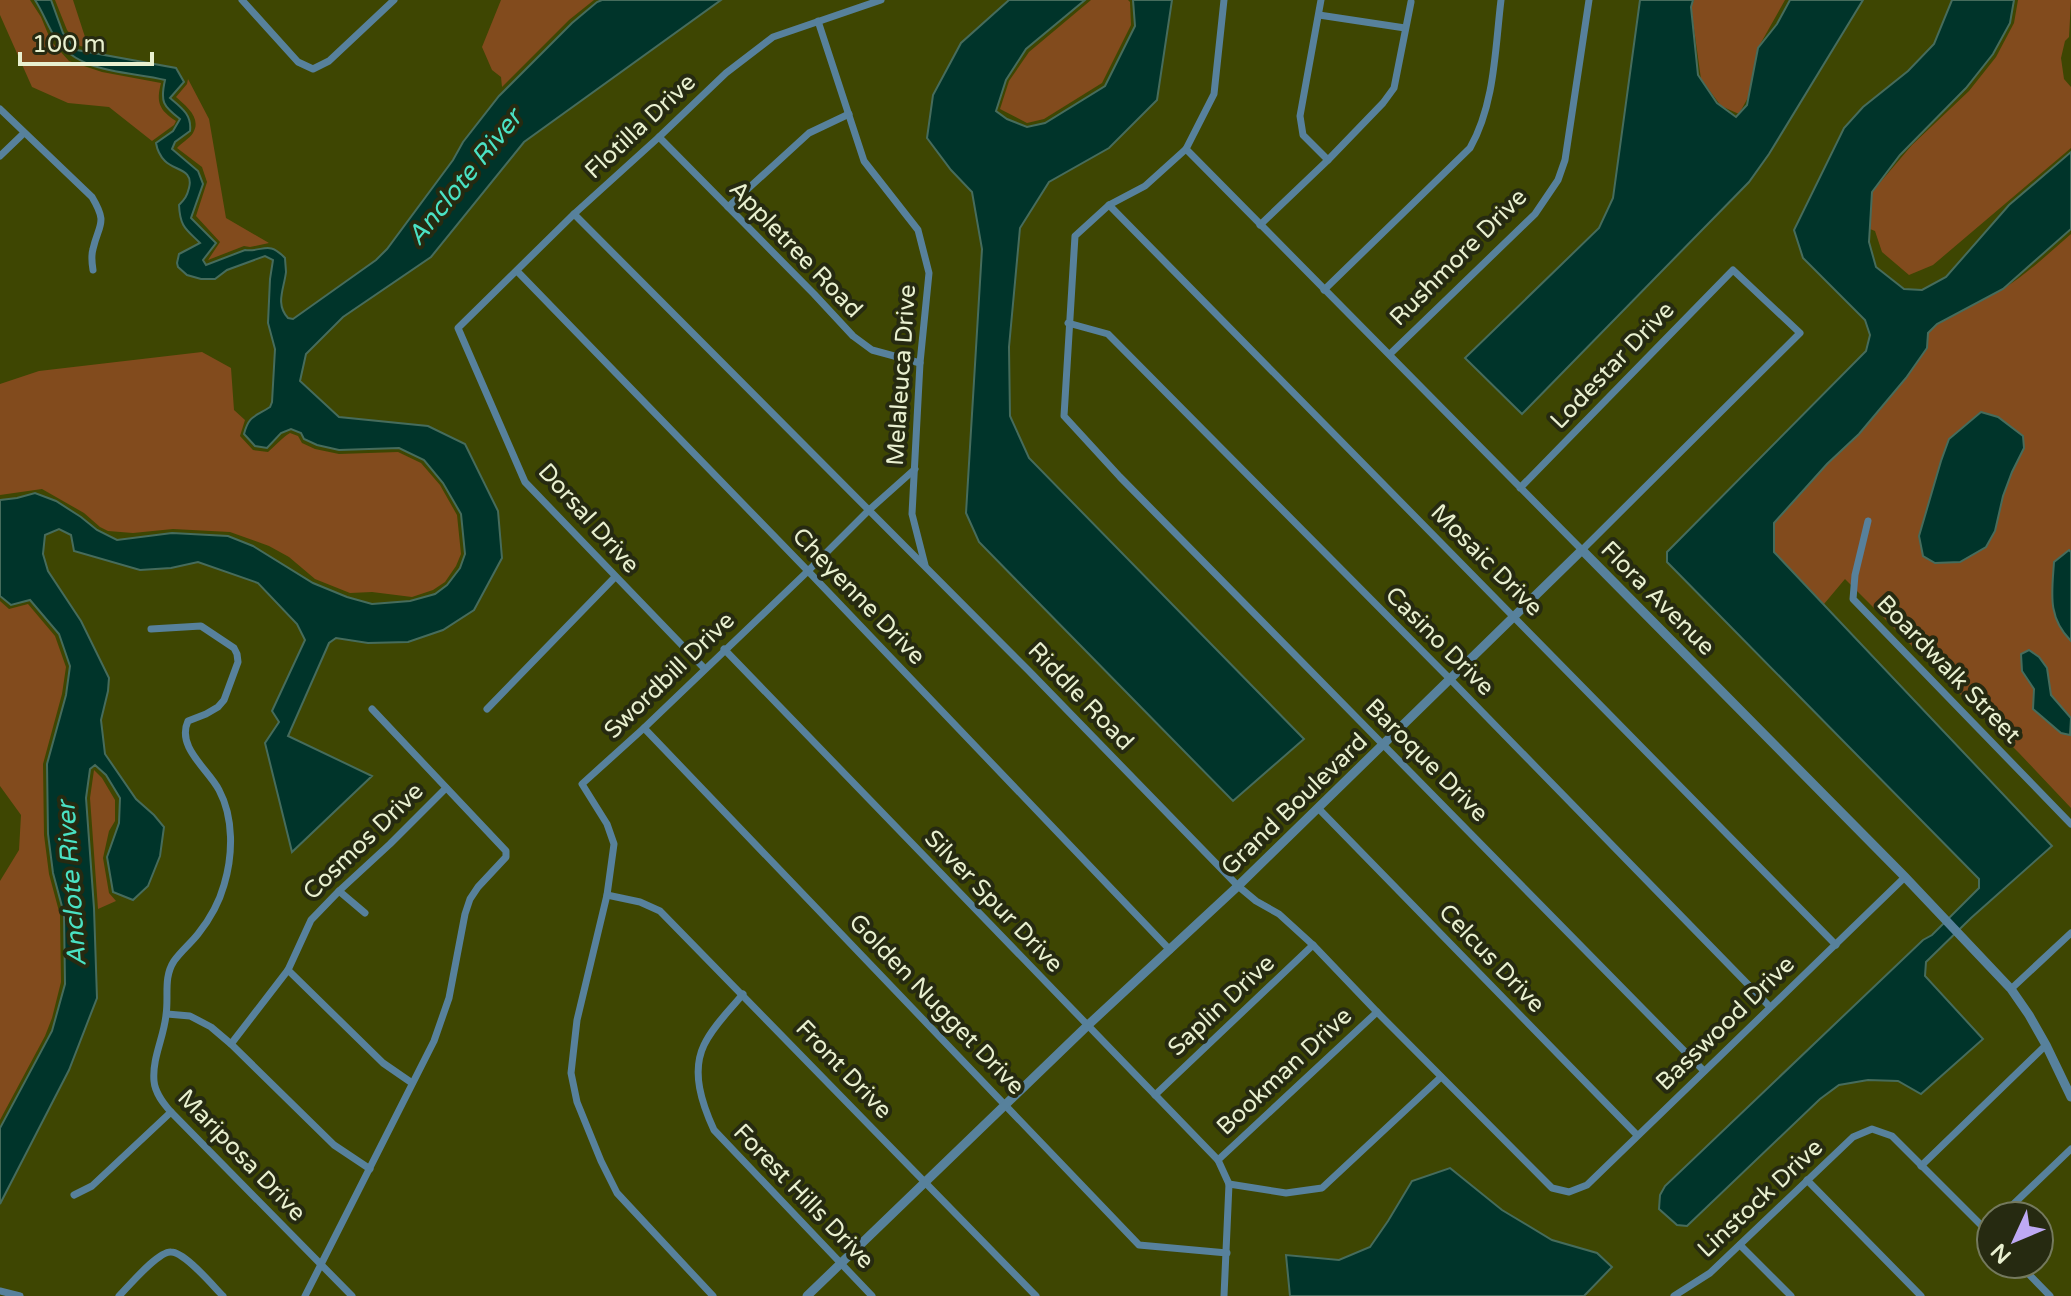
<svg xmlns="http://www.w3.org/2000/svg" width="2071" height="1296" font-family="'Varela Round',sans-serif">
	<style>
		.green { fill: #824b1d }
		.water { fill: #00342a; stroke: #466c5c; stroke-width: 2 }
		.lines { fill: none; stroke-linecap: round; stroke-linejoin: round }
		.minor { stroke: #57819c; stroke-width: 7 }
		.tertiary { stroke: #57819c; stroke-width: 9 }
		.labels { text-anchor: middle; stroke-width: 8; stroke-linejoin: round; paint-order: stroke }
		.street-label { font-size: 24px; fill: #e9f0d0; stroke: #262a11 }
		.water-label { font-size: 26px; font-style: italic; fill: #4ae2c4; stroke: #262a11 }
	</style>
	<rect width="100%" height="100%" fill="#3e4602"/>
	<g class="green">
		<path d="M0 0H30L41 17 51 41 69 61 102 72 161 83C156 102 159 110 176 121L174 125 152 141 109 107 68 103 32 87 0 15Z"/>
		<polygon points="55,0 73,0 86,40 103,51 80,46 67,30"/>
		<polygon points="501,0 594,0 569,20 502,87 501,77 492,70 482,47"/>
		<polygon points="1091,0 1128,0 1130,2 1131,25 1102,83 1044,119 1027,123 1000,109 1009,81 1029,52"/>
		<polygon points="1694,0 1785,0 1758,48 1751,92 1739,114 1721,106 1701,79 1691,7"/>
		<polygon points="2018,0 2071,0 2069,37 2065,41 2061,58 2064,79 2071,87 2071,148 1933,265 1909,275 1882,252 1875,231 1870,229 1872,192 1912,145 1969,91 1996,57 2014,23"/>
		<path d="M188 79 209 119 226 218 269 243 250 247 244 246 208 260 220 242 196 216 207 182 202 167 177 148C181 143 189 139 193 133 202 118 186 106 176 97L187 84Z"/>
		<path d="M2071 234V808L2019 753 1845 579 1824 604 1774 552 1773 524 1927 349 1928 333C1948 312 1979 304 2003 289 2028 273 2049 253 2071 234Z"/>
		<path d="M202 352 231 368 234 410 245 420 240 436 253 450 268 452C274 447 284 436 290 433L298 436 302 443 315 449 339 454 398 452 421 463 440 485 457 515 461 554 456 566 445 582 433 590 412 597 372 592 350 593 315 579 289 557 269 546 230 532 173 529 133 533 108 531 100 527 84 513 42 489 0 495V384L39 371Z"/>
		<polygon points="0,601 9,609 28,604 55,636 66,667 62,694 43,764 44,835 49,874 60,915 61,982 52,1018 45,1036 0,1120 0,881 19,850 21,815 0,786"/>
		<polygon points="94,770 102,778 115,800 115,821 109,831 103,858 109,893 116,901 98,909 90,798"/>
	</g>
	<g class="water">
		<path d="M35 0H51L63 33 77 50 176 68 184 82 170 98C182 108 192 115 190 131L175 142 172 149 198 171 203 184 191 218 216 243 203 260 206 265 245 250C264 252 268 240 285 258 285 259 286 271 286 272 284 289 275 304 288 318L293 319 376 260 387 249 453 160 463 142 499 96 572 23 597 2 602 0H721L524 142 431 257 343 317 306 354 300 381 339 417 428 426 465 444 498 511 502 558 474 610 443 630 408 642 368 643 336 638 329 643 288 736 372 776 292 852 265 743 279 722 272 711 305 640 297 624 258 583 198 562 171 568 140 570 74 551 71 535 59 529 45 535 43 554 48 571 81 621 109 678 108 691 101 720 105 754 136 799 154 815 164 827 160 856 148 886 133 900 113 892 107 857 119 823 120 798 106 775 95 765 90 769 86 798 94 908 97 998 69 1070 0 1204V1128L52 1031 65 984 64 914 53 873 48 834 47 764 66 695 70 666 59 634 30 600 11 605 0 596V500L17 498 35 493 56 501 81 517 97 530 117 540 172 533 228 536 253 546 313 583 347 597 372 604 410 601 435 594 447 585 460 568 465 554 461 514 443 483 424 460 399 448 339 450 317 445 304 439 301 433 291 429 281 433 267 448 255 446 244 434C249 415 255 417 270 407L272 402 275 349 268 323 270 279 273 260 265 256 227 270 215 279H201L187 275 178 267 177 263 179 254 200 243C186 229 180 227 179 205 185 199 187 196 189 188 194 169 175 171 165 161 160 156 157 149 156 143L173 131 180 119C163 106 160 102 165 80 129 71 79 74 56 39 48 27 43 12 35 0Z"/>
		<polygon points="1009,0 1085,0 1026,49 1006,80 996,111 1007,119 1027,127 1045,123 1105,86 1135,26 1133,0 1172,0 1157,100 1109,148 1049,182 1020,228 1009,347 1010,416 1029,458 1304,739 1233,801 979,542 966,513 982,249 972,192 951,170 927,138 933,95 961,43"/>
		<polygon points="1640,0 1693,0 1691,7 1698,75 1717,103 1736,117 1747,105 1758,48 1777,24 1790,0 1863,0 1769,154 1749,182 1522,414 1465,358 1599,228 1613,198"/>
		<polygon points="1952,0 2014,0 2010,23 1993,54 1966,88 1900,155 1872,192 1869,242 1876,267 1904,289 1922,290 1946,277 2009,205 2071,152 2071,229 2003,289 1937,324 1928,333 1927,348 1906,378 1859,434 1827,464 1774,523 1774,552 2052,846 1971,918 1926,962 1925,976 1983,1039 1921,1094 1898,1081 1868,1080 1839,1085 1820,1099 1687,1226 1677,1225 1659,1209 1660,1195 1665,1186 1923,940 1932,935 1979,888 1979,879 1667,562 1667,552 1866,351 1870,335 1865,320 1803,258 1794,230 1844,128 1863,107 1908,71 1934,44"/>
		<polygon points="1981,412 1998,417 2023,436 2024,448 2012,472 2003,496 1995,531 1986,547 1960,562 1935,563 1923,556 1919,536 1941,461 1949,439"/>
		<path d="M2069 550 2071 552V641C2047 617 2052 593 2054 562Z"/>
		<polygon points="2029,650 2039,657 2047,668 2051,695 2071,718 2070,735 2061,733 2033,709 2034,689 2022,671 2021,654"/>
		<polygon points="1450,1168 1502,1210 1552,1240 1597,1253 1612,1267 1584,1296 1290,1296 1286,1255 1339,1260 1370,1247 1388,1221 1412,1181"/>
	</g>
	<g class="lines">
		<g class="minor">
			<polyline points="242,0 298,62 313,69 329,61 394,0"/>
			<polyline points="1224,0 1214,94 1186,149 1145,186 1109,205 1075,236 1064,416 1120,477 1704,1071"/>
			<polyline points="1321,0 1300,116 1303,135 1328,160"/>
			<polyline points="1319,15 1405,28"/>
			<polyline points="818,21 864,161 918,230 929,273 920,363 912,514 925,565"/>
			<path d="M0 109 92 197C108 224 99 223 93 249 91 256 92 264 93 270"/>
			<polyline points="659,137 814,294 853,336 872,350 920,363"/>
			<polyline points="1186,149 1582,550 1800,333 1733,270 1520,488"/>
			<polyline points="0,156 24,133"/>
			<polyline points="1109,205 1836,945"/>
			<polyline points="728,207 809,133 849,114"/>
			<polyline points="574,214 1029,671 1238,886 1256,901 1279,914 1313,945 1377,1012 1552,1188 1569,1192 1587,1185 1905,877"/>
			<polyline points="1260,225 1328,160 1383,103 1394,88 1411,2"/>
			<polyline points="517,271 808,571 1170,950"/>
			<path d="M1324 290 1470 148C1495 104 1495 49 1501 0"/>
			<polyline points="1068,323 1108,334 1449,678 1770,1007"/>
			<polyline points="1390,354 1535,214 1558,180 1565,160 1589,0"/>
			<polyline points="1868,521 1855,575 1853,599 2071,824"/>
			<path d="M151 629 201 626 234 648 237 654 238 662 224 700 218 707 206 714 188 721C176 747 208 769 219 790 234 818 233 855 224 885 219 903 210 919 198 934 191 943 181 951 174 961 163 978 169 996 166 1015 164 1037 152 1058 154 1081 155 1093 163 1103 171 1112L352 1296"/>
			<polyline points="724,649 1218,1160 1229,1184 1224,1296"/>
			<polyline points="704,668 525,482 458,328 574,214 659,137 726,73 773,37 881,0"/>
			<polyline points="487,709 615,577"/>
			<polyline points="644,728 1139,1245 1227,1253"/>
			<polyline points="1318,808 1637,1135"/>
			<polyline points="339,891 365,913"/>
			<polyline points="607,895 640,902 660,911 1036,1296"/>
			<polyline points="288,970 383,1063 412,1083"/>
			<polyline points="2011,989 2071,933"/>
			<path d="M743 994C730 1010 713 1026 704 1045 691 1072 702 1104 714 1130L872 1296"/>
			<polyline points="167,1014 190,1016 211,1027 231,1044 334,1145 370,1169"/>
			<polyline points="231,1044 288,970 311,920 339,891 390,844 446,788"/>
			<polyline points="1155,1095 1313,945"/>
			<polyline points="1218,1160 1377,1012"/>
			<polyline points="1921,1166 2046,1045"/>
			<polyline points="1807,1180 1921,1296"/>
			<polyline points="1229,1184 1286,1193 1322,1188 1441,1077"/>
			<polyline points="74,1195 92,1186 171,1112"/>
			<polyline points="2001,1216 2071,1149"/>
			<polyline points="1740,1245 1791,1296"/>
			<polyline points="2019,1264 2050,1296"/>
			<polyline points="0,1291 20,1296"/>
			<path d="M119 1296C129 1286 158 1251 171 1252 185 1252 213 1286 223 1296"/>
			<polyline points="305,1296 434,1041 449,998 465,914 470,899 478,887 506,857 506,851 372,709"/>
			<polyline points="713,1296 617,1193 601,1161 577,1102 571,1073 577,1020 607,895 614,844 607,824 582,784 644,728 808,571 869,510 915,469"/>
			<polyline points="1674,1296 1710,1273 1853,1137 1872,1129 1892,1136 1991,1235"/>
		</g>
		<polyline class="tertiary" points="807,1296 1087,1026 1238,886 1582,550 1905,877 2011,989 2029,1015 2046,1045 2071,1097"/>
	</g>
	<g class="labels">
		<g class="street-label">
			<text transform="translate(640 126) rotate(-43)" y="8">Flotilla Drive</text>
			<text transform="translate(796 249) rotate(46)" y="8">Appletree Road</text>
			<text transform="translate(1458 257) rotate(-45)" y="8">Rushmore Drive</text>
			<text transform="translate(1612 365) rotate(-46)" y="8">Lodestar Drive</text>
			<text transform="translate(901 375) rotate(-86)" y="8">Melaleuca Drive</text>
			<text transform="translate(589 518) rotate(48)" y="8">Dorsal Drive</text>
			<text transform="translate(1487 560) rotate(45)" y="8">Mosaic Drive</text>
			<text transform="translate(859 596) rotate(46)" y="8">Cheyenne Drive</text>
			<text transform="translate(1658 598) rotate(45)" y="8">Flora Avenue</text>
			<text transform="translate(1440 641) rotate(45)" y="8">Casino Drive</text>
			<text transform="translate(1949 669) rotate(46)" y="8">Boardwalk Street</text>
			<text transform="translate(669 675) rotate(-44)" y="8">Swordbill Drive</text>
			<text transform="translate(1081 696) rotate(46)" y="8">Riddle Road</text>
			<text transform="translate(1427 760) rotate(45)" y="8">Baroque Drive</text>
			<text transform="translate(1294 804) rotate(-44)" y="8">Grand Boulevard</text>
			<text transform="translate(363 841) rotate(-44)" y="8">Cosmos Drive</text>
			<text transform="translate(994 901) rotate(46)" y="8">Silver Spur Drive</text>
			<text transform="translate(1492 958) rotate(46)" y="8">Celcus Drive</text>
			<text transform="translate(937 1004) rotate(46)" y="8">Golden Nugget Drive</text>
			<text transform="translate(1221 1005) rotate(-43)" y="8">Saplin Drive</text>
			<text transform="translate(1725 1023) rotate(-44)" y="8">Basswood Drive</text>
			<text transform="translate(844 1069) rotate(46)" y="8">Front Drive</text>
			<text transform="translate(1284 1071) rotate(-43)" y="8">Bookman Drive</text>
			<text transform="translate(242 1155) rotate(46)" y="8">Mariposa Drive</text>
			<text transform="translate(804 1196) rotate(46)" y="8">Forest Hills Drive</text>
			<text transform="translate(1760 1198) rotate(-43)" y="8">Linstock Drive</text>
		</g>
		<g class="water-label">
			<text transform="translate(464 177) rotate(-51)" y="9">Anclote River</text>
			<text transform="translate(71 884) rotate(-94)" y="9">Anclote River</text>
		</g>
	</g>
	<g transform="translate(2015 1240) rotate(226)"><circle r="38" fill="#262a11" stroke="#74795d" stroke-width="2"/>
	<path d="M0-6L14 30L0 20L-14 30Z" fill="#bea9f4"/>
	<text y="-12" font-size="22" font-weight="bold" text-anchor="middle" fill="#e9f0d0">N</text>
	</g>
	<path d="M20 52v12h132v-12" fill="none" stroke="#e9f0d0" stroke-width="4"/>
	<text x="32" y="52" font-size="24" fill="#e9f0d0" stroke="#262a11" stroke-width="6" paint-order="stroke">100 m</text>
</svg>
